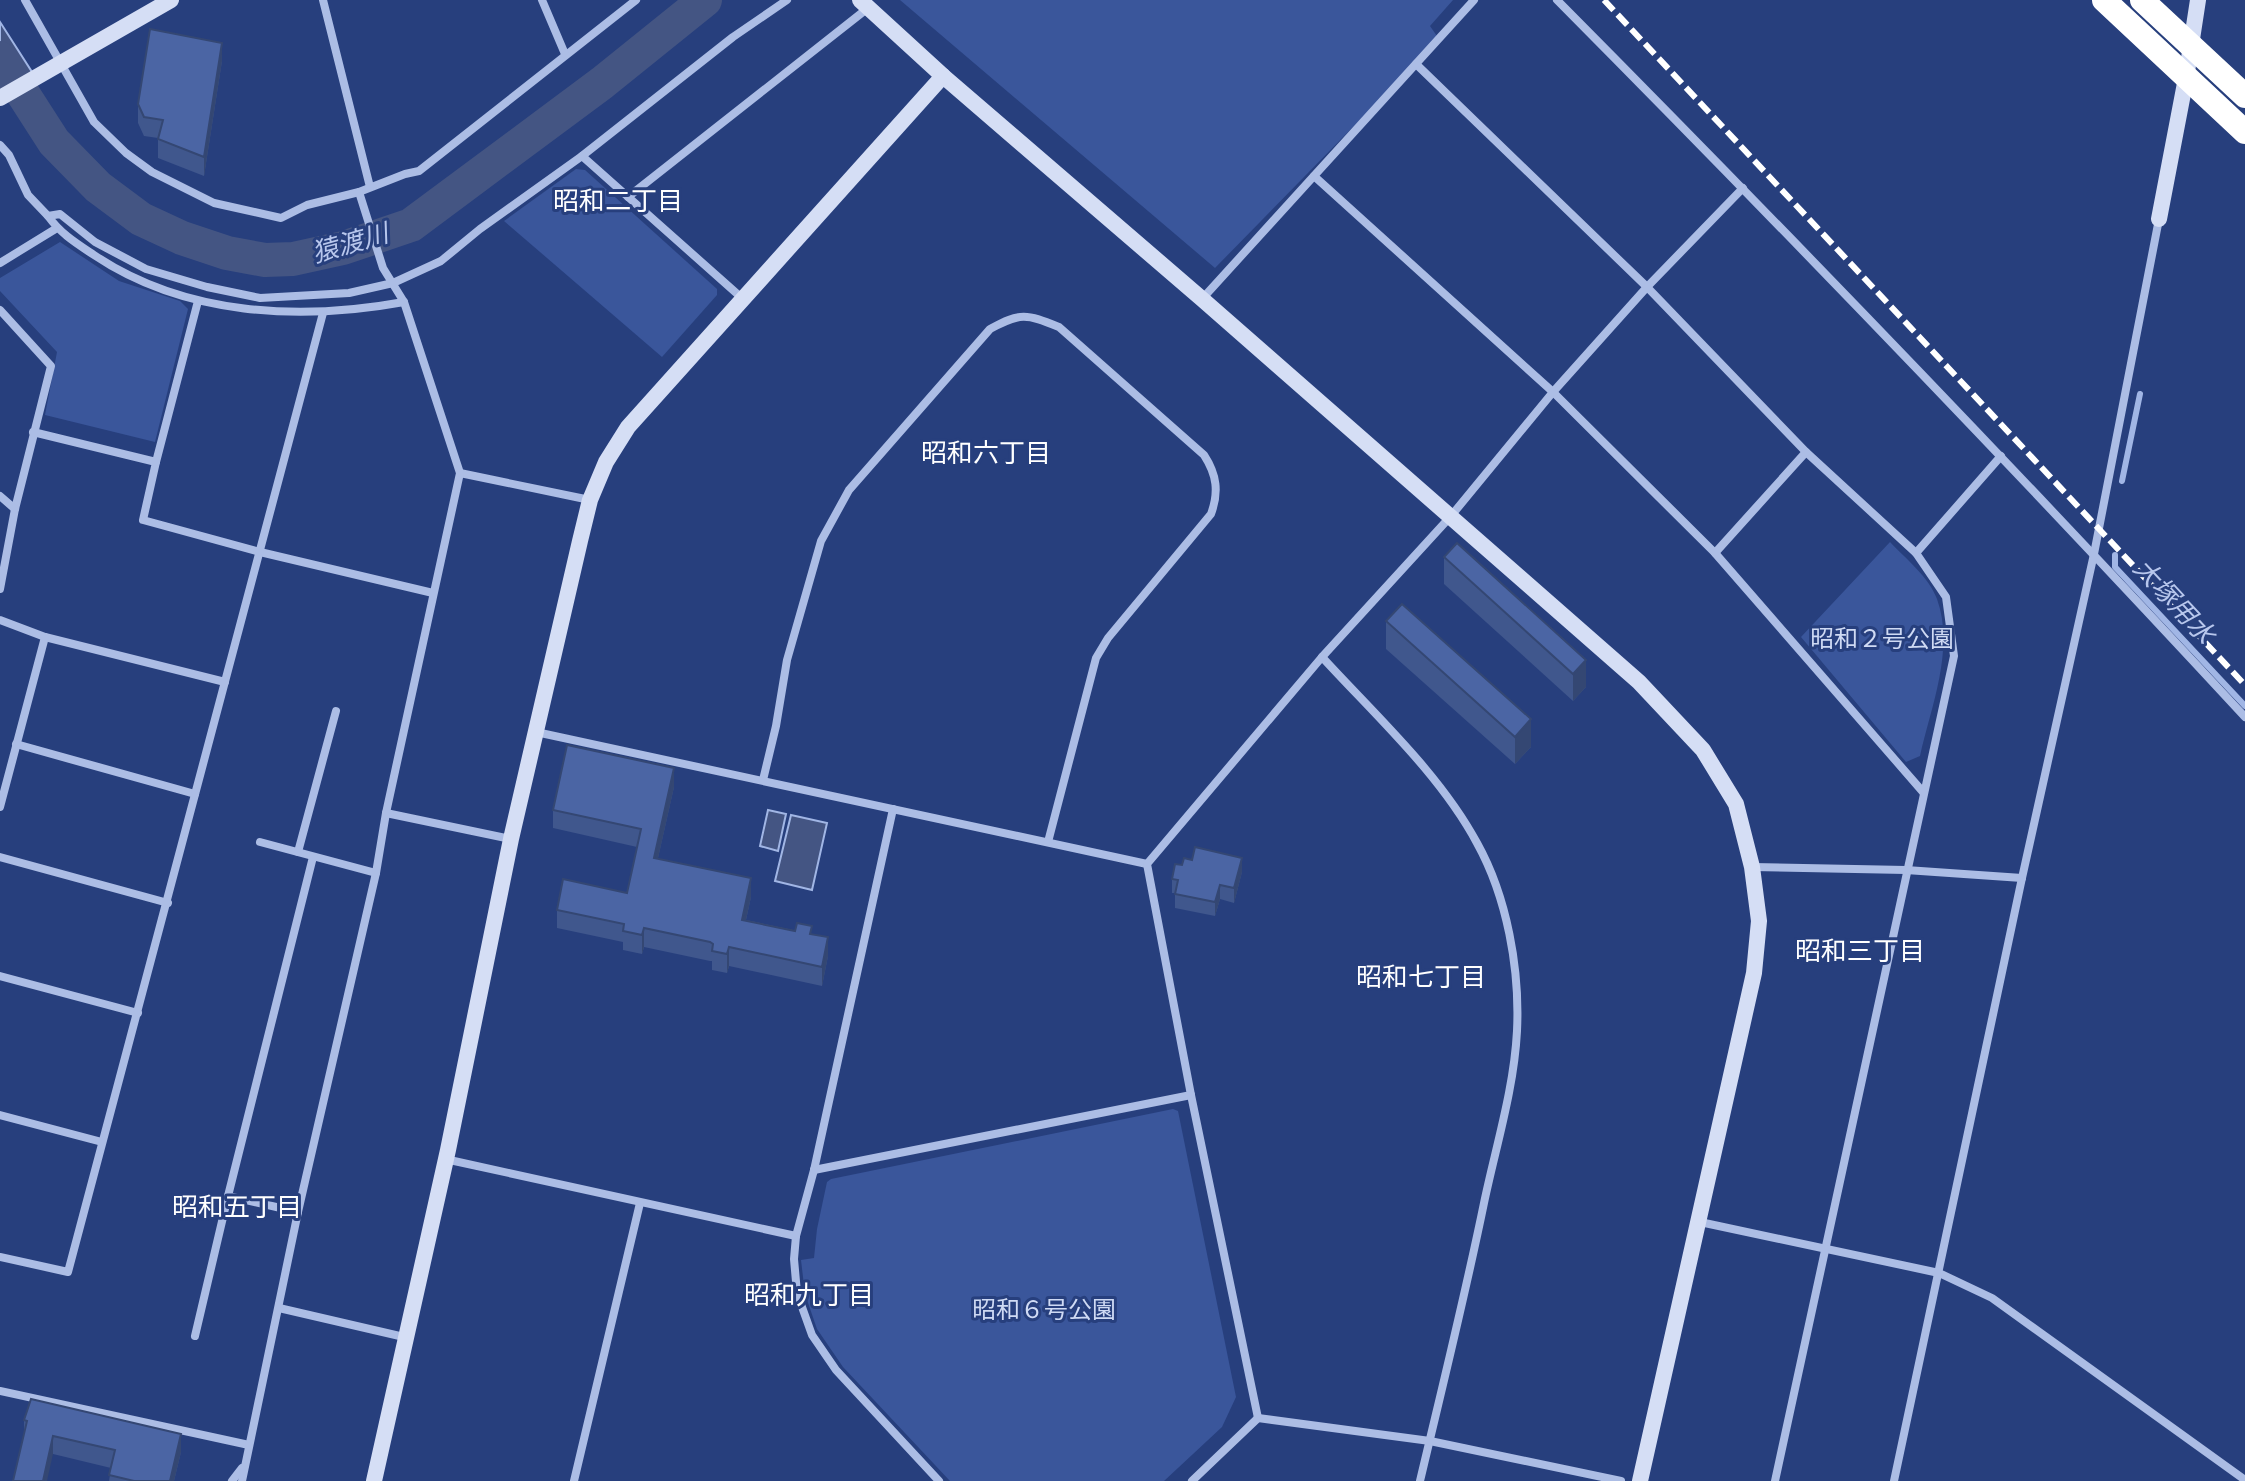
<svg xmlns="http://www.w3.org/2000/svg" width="2245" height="1481" font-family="'Source Sans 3','Noto Sans JP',sans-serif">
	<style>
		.green { fill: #3a569b }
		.water { fill: #445583; stroke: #a1b6e5; stroke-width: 2 }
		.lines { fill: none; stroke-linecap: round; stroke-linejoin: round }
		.stream { stroke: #a1b6e5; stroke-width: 6 }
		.river { stroke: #445583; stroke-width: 34 }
		.street { stroke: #acbde5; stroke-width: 8 }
		.secondary { stroke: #d5def5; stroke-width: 16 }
		.highway { stroke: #fff; stroke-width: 24 }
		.rail { stroke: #fff; stroke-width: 6; stroke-dasharray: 14 6; stroke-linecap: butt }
		.wall { fill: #40578d }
		.shaded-wall { fill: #344773 }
		.building { fill: #4b65a4; stroke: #344773; stroke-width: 2 }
		.labels { text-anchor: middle; stroke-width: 6; stroke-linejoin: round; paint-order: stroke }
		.park-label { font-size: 24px; fill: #cfdaf4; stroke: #273f7d }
		.neighbourhood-label { font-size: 26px; fill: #fff; stroke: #273f7d }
		.water-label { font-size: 26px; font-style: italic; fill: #b8c7ed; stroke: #273f7d }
	</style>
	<rect width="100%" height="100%" fill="#273f7d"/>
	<g class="green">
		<polygon points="900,0 1453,0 1430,26 1439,39 1215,268"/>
		<polygon points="576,169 585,170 717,289 717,295 662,357 504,221"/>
		<polygon points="60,242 119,281 180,301 188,309 155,442 45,415 57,352 0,291 0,278"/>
		<path d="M1890 542C1906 559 1929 577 1937 599 1955 649 1931 707 1920 756L1906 762 1801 637Z"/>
		<polygon points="1173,1109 1178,1111 1236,1397 1222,1427 1164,1481 950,1481 843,1367 817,1329 805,1294 801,1260 814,1258 817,1229 827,1182 831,1179"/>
	</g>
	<g class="water">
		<polygon points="0,22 32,72 0,90"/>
		<polygon points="768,810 786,814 778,851 760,846"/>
		<polygon points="791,815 827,823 812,890 775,881"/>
	</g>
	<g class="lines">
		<g class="stream">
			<polyline points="2122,481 2140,394"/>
			<polyline points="2115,555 2115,567 2245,706"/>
		</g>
		<polyline class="river" points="0,58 54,142 98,187 141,219 182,238 227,253 265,260 293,259 343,248 411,225 602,83 705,0"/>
		<g class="street">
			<polyline points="25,0 94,122 126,153 152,172 214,203 281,218 307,205 359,192 405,174 419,171 636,0"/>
			<polyline points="323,0 370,187"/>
			<polyline points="542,0 565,54"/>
			<path d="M1557 0C1790 235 2020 474 2245 717"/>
			<polyline points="1416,64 1647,287 1806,452 1916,553 1946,597 1954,656 1775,1481"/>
			<polyline points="0,145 9,155 28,195 48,216"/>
			<polyline points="582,156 743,299"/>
			<polyline points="1314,176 1553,392 1715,553 1923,792"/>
			<polyline points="628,197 868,8"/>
			<polyline points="0,263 57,228"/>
			<polyline points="1202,299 1474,0"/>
			<path d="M404 302C300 321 185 316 94 255 76 243 61 234 48 216L60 214 95 242 146 269 207 287 260 298 349 293 393 283 441 261 480 229 582 156 733 37 787 0"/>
			<polyline points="0,310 51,366 15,509 0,589"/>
			<polyline points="33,432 156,462 143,520 260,552 433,593"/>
			<polyline points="156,462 198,301"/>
			<polyline points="460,473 590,500"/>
			<polyline points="0,496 15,509"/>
			<polyline points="1715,553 1806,452"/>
			<polyline points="1916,553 2001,456"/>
			<polyline points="0,620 45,637 225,682"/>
			<path d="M1322 657C1375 715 1440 774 1477 843 1507 897 1520 969 1517 1031 1514 1089 1496 1146 1484 1203 1465 1296 1442 1388 1420 1481"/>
			<polyline points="536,732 1147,864"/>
			<polyline points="16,744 195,794"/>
			<path d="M763 780 776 726 787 660 821 541 849 490 990 329C1021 312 1026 314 1059 327L1204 455C1217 475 1219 492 1211 514L1108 638 1096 658 1048 842"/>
			<polyline points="0,807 45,637"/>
			<polyline points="893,809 814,1170 796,1236 794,1259 797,1293 812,1335 836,1370 939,1481"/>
			<polyline points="386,813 511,839"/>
			<polyline points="260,842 376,873"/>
			<polyline points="298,852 336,711"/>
			<polyline points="0,857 168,903"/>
			<polyline points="1752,867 1906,870 2022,878"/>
			<polyline points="0,976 138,1013"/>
			<polyline points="0,1115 102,1142"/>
			<polyline points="445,1159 796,1236"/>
			<polyline points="814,1170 1191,1095"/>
			<polyline points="228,1196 298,1212"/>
			<polyline points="1700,1222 1939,1273 1992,1298 2245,1480"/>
			<polyline points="0,1257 68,1272 323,313"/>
			<polyline points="279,1308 404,1337"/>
			<polyline points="195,1336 228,1196 313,857"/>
			<polyline points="0,1391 249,1445"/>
			<polyline points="1258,1418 1191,1095 1147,864 1322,657 1451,516 1553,392 1647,287 1743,188"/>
			<polyline points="1258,1418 1430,1441 1621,1481"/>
			<polyline points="232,1481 242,1468"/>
			<polyline points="242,1481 298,1212 376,873 386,813 460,473 404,302 383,268 359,192"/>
			<polyline points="574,1481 640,1203"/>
			<polyline points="1192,1481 1258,1418"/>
			<polyline points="1894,1481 2022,878 2094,554 2159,219"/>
		</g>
		<g class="secondary">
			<polyline points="860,0 943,76 1202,299 1639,682 1703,750 1736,804 1752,867 1759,921 1754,973 1640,1481"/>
			<polyline points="0,98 171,0"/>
			<polyline points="2159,219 2186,78 2198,0"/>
			<polyline points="374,1481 448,1150 511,839 580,541 590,500 606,462 628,427 943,76"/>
		</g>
		<g class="highway">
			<polyline points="2104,0 2245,132"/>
			<polyline points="2142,0 2245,96"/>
		</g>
		<polyline class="rail" points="1604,0 2245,685"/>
	</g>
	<g class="wall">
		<polygon points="222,61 204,176 158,158 158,138 144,136 138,123 138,104"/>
		<polygon points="1457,543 1586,687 1573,701 1444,584 1444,557"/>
		<polygon points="1386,621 1531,747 1515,764 1386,649"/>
		<polygon points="674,787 658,858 751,897 746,920 812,934 828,956 822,986 729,966 727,973 712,970 712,961 710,961 644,947 642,954 623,950 623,942 557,928 557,910 627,893 637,847 553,828 553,810"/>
		<polygon points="1192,860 1242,872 1234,903 1220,899 1215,916 1175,908 1175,893 1172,893 1172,879 1182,865"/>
		<polygon points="24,1420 181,1452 174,1481 109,1481 111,1468 53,1454 24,1433"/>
	</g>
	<g class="shaded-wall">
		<polygon points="222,43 222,61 204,176 204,157"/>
		<polygon points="1586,660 1586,687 1573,701 1573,674"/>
		<polygon points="1531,719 1531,747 1515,764 1515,737"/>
		<polygon points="674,768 674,787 654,876 654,858"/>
		<polygon points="1242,858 1242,872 1234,903 1234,888"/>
		<polygon points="751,878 751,897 742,938 742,920"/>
		<polygon points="1220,885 1220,899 1215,916 1215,902"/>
		<polygon points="644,928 644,947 642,954 642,935"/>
		<polygon points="828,937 828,956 822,986 822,967"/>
		<polygon points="729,947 729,966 727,973 727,954"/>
		<polygon points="181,1434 181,1452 174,1481 170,1481"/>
		<polygon points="53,1436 53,1454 47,1481 43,1481"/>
	</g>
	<g class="building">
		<polygon points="150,29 222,43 204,157 158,139 163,120 144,117 138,104"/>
		<polygon points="1457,543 1586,660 1573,674 1444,557"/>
		<polygon points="1402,604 1531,719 1515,737 1386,621"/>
		<polygon points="567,745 674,768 654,858 751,878 742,920 795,931 797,923 812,926 810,934 828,937 822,967 729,947 727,954 712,951 713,944 710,942 644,928 642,935 623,931 624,924 557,910 563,879 627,893 641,829 553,810"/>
		<polygon points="1195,847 1242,858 1234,888 1220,885 1215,902 1175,894 1178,880 1172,879 1175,864 1182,865 1184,858 1192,860"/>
		<polygon points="31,1399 181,1434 170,1481 134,1481 109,1475 115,1450 53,1436 43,1481 13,1481 27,1421 24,1420"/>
	</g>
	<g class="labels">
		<g class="park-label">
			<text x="1882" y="647">昭和２号公園</text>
			<text x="1044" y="1318">昭和６号公園</text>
		</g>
		<g class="neighbourhood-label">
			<text x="618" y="210">昭和二丁目</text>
			<text x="986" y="462">昭和六丁目</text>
			<text x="1860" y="960">昭和三丁目</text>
			<text x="1421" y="986">昭和七丁目</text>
			<text x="237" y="1216">昭和五丁目</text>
			<text x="809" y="1304">昭和九丁目</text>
		</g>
		<g class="water-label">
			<text transform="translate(350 243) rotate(-16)" y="9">猿渡川</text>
			<text transform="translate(2174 601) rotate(47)" y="9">大塚用水</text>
		</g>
	</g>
</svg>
